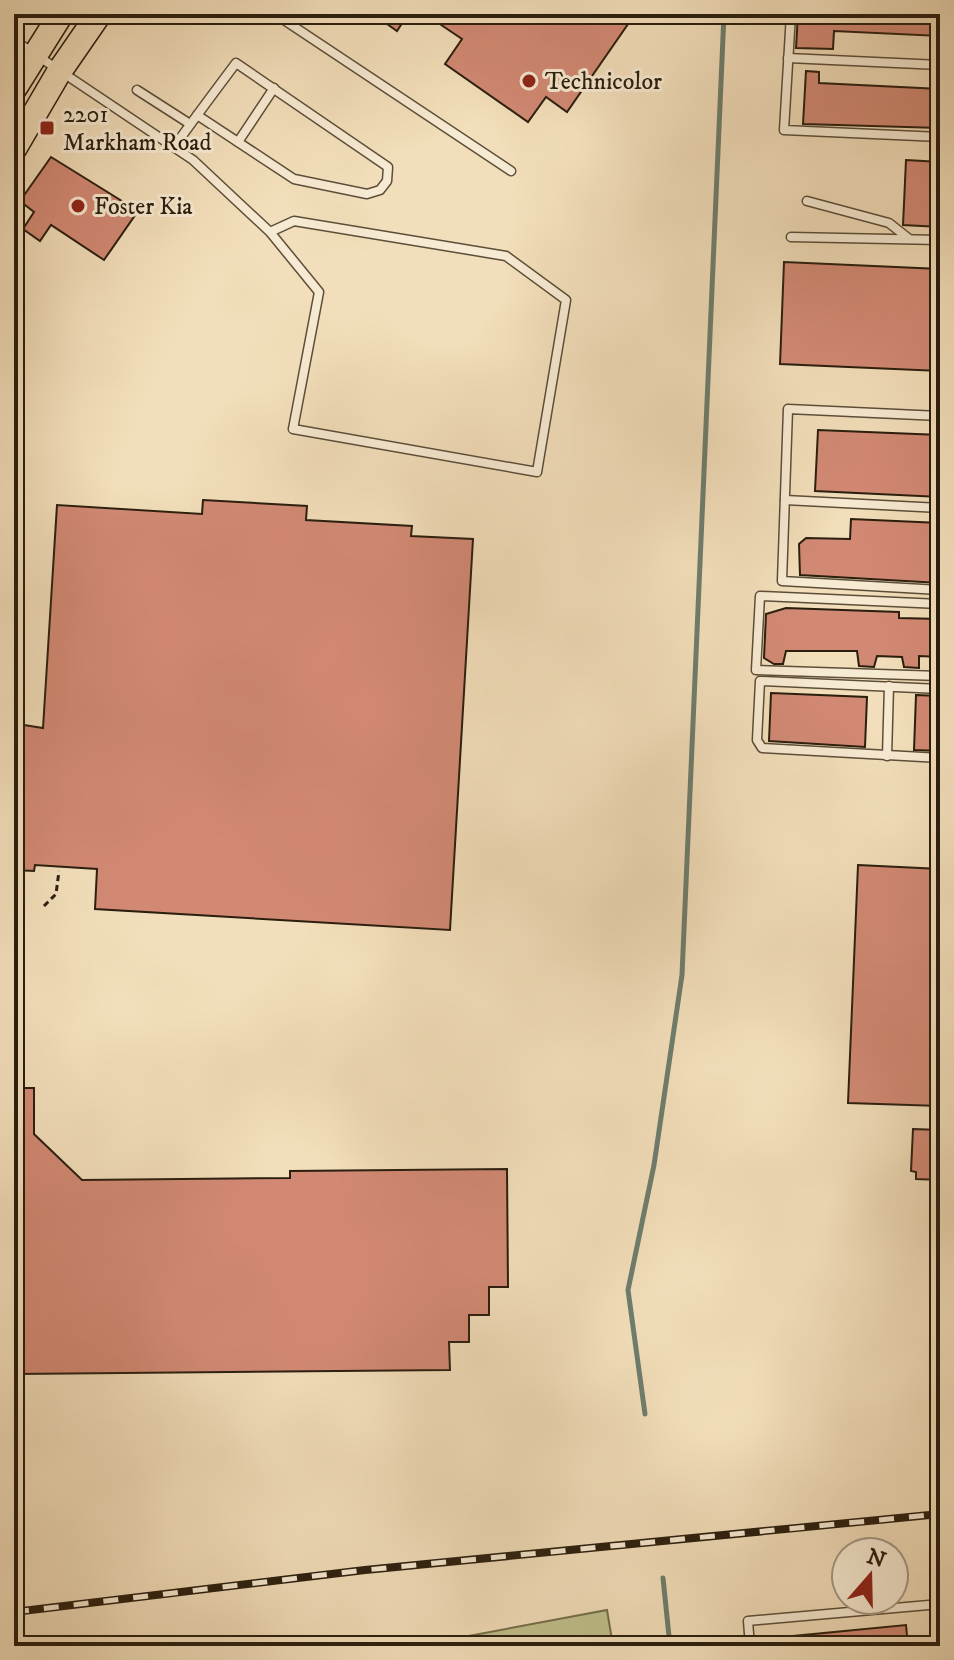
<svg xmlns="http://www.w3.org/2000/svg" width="954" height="1660" font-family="'IM FELL DW Pica',serif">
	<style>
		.green { fill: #c0c08b; stroke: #756f4c; stroke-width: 2 }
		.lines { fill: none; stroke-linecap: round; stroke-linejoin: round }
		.stream { stroke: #6e7d6d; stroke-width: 5 }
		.building { fill: #d28974; stroke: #2a1e0e; stroke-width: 2 }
		.service-casing { stroke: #5c4e39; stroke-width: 11 }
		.primary-casing { stroke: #2a1e0e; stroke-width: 27 }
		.path { stroke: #2a1e0e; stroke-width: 3; stroke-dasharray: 6 4; stroke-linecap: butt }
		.service { stroke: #f7ead2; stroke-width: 8 }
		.primary { stroke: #f2deba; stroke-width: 24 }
		.rail-casing { stroke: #2a1e0e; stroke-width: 8 }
		.rail { stroke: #f7ead2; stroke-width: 5; stroke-dasharray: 15; stroke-linecap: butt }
		.poi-dot { fill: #8f2418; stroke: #f7ead2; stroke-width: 3 }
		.labels { text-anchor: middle; stroke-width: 6; stroke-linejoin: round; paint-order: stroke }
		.poi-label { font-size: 24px; fill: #2a1e0e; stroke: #f7ead2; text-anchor: start }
	</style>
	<rect width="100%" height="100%" fill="#f2deba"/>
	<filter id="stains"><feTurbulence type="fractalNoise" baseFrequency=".0025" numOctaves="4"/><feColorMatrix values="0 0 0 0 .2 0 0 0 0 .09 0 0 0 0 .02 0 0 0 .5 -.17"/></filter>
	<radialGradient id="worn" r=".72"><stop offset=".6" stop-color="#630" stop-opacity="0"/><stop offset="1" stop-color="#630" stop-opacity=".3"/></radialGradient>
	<polygon class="green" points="607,1610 613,1646 415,1646"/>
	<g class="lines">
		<g class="stream">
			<polyline points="645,1414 628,1290 654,1165 682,975 724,14"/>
			<polyline points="663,1578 670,1646"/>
		</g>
	</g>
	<g class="building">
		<polygon points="373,14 408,14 397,31"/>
		<polygon points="425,14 635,14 567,112 546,97 528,122 445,64 462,39"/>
		<polygon points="798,14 940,14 940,36 834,31 833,49 796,48"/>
		<polygon points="806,71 819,72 819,83 940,89 940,128 803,124"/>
		<polygon points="51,157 138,211 104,260 51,225 40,241 23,229 34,212 20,201"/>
		<polygon points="906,160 940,162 940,227 903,225"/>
		<polygon points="784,262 940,269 940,371 780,364"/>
		<polygon points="818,430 940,435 940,497 815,491"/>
		<polygon points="203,500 307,506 306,520 412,526 411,536 473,539 450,930 95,909 97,869 35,865 34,871 14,870 14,728 18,724 43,728 57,505 202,514"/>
		<polygon points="851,519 940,523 940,583 800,575 799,544 806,538 850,539"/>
		<polygon points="786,608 899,612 899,618 940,619 940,657 919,656 919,668 904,667 902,657 877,656 874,667 859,666 857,651 786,651 783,664 774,664 764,658 766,614"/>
		<polygon points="771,693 867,697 865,747 769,741"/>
		<polygon points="916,695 940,696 940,751 914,750"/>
		<polygon points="858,865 940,869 940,1106 848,1103"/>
		<polygon points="14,1088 34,1088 34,1134 82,1180 290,1178 290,1171 507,1169 508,1287 489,1287 489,1315 469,1315 469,1342 449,1342 450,1370 16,1374"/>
		<polygon points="913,1129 940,1130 940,1180 916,1179 916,1172 911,1171"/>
		<polygon points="906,1625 908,1646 783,1646 783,1637"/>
	</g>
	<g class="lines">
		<defs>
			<g id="service">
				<polyline points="275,14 511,171"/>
				<polyline points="791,14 784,130 940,137"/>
				<polyline points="14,40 193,160 270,232 319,292 293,429 537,472 566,300 506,256 294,221 270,232"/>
				<polyline points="788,58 940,65"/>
				<polyline points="137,90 190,124"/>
				<polyline points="238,142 274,88"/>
				<path d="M174 147C194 119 215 91 236 63L388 167 387 181 380 190 367 194 294 179 197 115"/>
				<polyline points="807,201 889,223 908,238"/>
				<polyline points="791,237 940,240"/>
				<polyline points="940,416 788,409 782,581 940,590"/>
				<polyline points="785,500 940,508"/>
				<polyline points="940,604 760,596 756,670 940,676"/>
				<polyline points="940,689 760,681 757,740 762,748 940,758"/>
				<polyline points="887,756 889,686"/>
				<polyline points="750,1646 748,1621 940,1604"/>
			</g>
			<g id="primary">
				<polyline points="14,89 61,14"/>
				<polyline points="14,149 59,72 99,14"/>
			</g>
		</defs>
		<use href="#service" class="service-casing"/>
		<use href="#primary" class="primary-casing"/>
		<polyline class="path" points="44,906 56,894 59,871"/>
		<use href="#service" class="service"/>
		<use href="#primary" class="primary"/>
		<defs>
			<polyline id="rail" points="14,1612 365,1570 940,1514"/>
		</defs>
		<use href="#rail" class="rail-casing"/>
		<use href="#rail" class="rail"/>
	</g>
	<g class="poi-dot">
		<circle cx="529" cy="81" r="8"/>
		<rect x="39" y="120" width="16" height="16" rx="4"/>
		<circle cx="78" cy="206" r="8"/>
	</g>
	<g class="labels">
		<g class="poi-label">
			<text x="545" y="89">Technicolor</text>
			<text x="63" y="122">2201<tspan x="63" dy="28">Markham Road</tspan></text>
			<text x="94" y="214">Foster Kia</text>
		</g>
	</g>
	<rect width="954" height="1660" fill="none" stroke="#f2deba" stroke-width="48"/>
	<rect x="16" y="16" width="922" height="1628" fill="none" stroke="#2a1e0e" stroke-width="4"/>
	<rect x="24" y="24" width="906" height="1612" fill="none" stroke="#2a1e0e" stroke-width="2"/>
	<g transform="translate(870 1576) rotate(20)"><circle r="38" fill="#f7ead2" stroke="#a59884" stroke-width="2"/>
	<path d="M0-6L14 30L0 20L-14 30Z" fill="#8f2418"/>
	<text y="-12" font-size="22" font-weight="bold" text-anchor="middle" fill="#2a1e0e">N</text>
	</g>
	<rect width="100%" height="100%" filter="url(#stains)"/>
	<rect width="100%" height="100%" fill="url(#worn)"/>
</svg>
